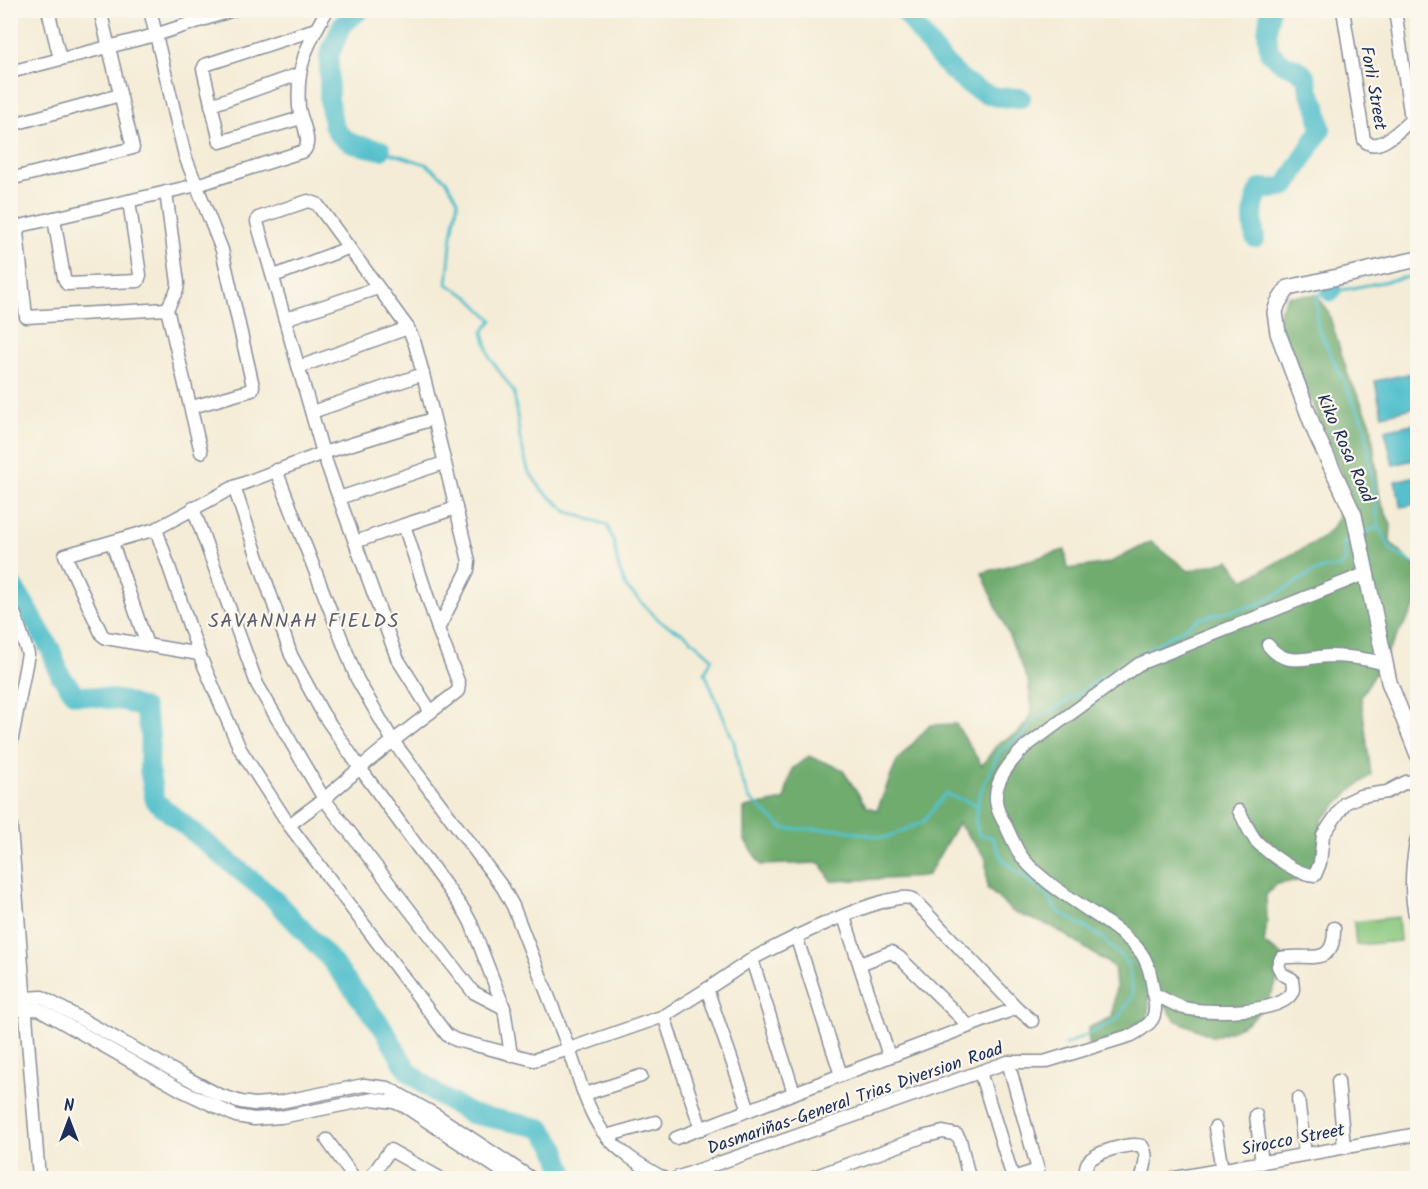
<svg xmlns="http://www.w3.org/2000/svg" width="1428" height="1189" font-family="Kalam,sans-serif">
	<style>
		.green { fill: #8ac87f; stroke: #527c6e; stroke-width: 1.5 }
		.forest { fill: #6fac6e; stroke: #456e66; stroke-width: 1.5 }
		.water { fill: #54c1cc; stroke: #387895; stroke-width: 1.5 }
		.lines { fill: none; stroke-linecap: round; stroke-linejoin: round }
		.stream { stroke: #54c1cc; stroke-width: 3 }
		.river { stroke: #54c1cc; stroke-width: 20 }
		.minor-casing { stroke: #888e9a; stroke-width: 15 }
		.tertiary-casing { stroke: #888e9a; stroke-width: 18 }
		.minor { stroke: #fff; stroke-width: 12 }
		.tertiary { stroke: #fff; stroke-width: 15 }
		.labels { text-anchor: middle; stroke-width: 4.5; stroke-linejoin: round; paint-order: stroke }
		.street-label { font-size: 18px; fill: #1b2f5e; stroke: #fbf7ec }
		.neighbourhood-label { font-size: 20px; letter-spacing: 1.5px; fill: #5c5c6e; stroke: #fbf7ec }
	</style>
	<rect width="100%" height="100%" fill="#fbf7ec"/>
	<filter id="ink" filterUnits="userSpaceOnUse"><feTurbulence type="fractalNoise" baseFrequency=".0167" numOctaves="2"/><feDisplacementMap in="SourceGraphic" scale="12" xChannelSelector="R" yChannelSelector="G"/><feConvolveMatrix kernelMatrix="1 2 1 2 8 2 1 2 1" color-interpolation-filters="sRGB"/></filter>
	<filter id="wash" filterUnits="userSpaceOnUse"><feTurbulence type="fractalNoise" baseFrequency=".008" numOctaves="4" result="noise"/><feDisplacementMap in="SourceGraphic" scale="24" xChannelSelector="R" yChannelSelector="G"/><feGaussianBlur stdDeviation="1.35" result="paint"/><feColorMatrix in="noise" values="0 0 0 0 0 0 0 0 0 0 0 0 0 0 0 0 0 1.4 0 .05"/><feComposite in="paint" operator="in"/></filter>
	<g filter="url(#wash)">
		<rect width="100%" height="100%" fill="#f4ecd6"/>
		<polygon class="green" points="1398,917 1400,941 1356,945 1354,922"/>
		<path class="forest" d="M1317 295 1328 311 1348 375 1371 423 1380 500 1391 525 1390 542 1417 569V603L1361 696 1371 775 1349 792 1322 820 1318 855 1302 880 1277 884 1266 895 1267 921 1264 944 1284 956C1278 982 1270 1005 1248 1022 1239 1029 1224 1032 1214 1037L1175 1020 1162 1000 1149 997 1148 1019 1119 1036 1089 1047 1088 1028 1112 1017 1116 986 1114 967 1053 927 1013 912 987 888 986 858 958 823 928 875 907 878 831 881 821 863 761 865 744 839V808L784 800 792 769 809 756 842 769 867 807 877 810 897 761 930 725 956 724 982 766 998 743 1018 733 1027 722 1032 709 1028 680 982 573 1065 550 1068 569 1109 563 1151 542 1189 571 1229 560 1244 580 1321 539 1333 527 1350 493 1276 318 1288 296Z"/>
		<g class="water">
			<polygon points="1417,372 1417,407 1382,415 1375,381"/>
			<polygon points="1417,423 1417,459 1393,465 1385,430"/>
			<polygon points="1417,476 1417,504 1401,507 1395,481"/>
		</g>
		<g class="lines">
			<g class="stream">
				<polyline points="381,150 426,164 446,180 458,200 452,235 447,284 469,297 492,320 483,332 490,358 514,392 520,439 528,470 541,489 568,512 607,525 614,543 618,566 626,587 661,622 686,635 712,658 705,673 734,742 740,775 749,798 784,829 839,829 885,838 923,822 945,794 978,805"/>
				<polyline points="1418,275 1317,295 1317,325 1365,427 1379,527 1391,550 1418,566"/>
				<polyline points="1365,532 1379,527"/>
				<polyline points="1065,1045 1117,1020 1133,995 1128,963 1100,936 1059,912 1041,890 1003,860 992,837 979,835 975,820 978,805 979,795 991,769 1000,751 1023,735 1036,718 1058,707 1099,679 1201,618 1263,603 1313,572 1326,568 1341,567 1346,560 1343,544 1348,540"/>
			</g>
			<g class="river">
				<polyline points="360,10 342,25 329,56 329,100 333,124 338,134 353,144 381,150"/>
				<path d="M904 10C928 42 952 84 993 96 1001 98 1012 97 1021 98"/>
				<path d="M1255 238C1252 222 1252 202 1261 188L1272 189 1286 186 1321 129 1317 106 1309 91 1306 77 1299 70 1282 63 1269 52 1267 32 1270 10"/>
				<polyline points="1331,283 1331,292"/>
				<polyline points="10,583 24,603 51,650 60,675 75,694 124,701 144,709 150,734 149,769 155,801 271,896 329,958 383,1028 408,1071 438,1095 471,1114 541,1128 555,1146 566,1178"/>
			</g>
		</g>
	</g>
	<g filter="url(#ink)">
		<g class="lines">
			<defs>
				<g id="minor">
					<polyline points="48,10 60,59"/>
					<polyline points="150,10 185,156 222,250 253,386 252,390 192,407"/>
					<path d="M1343 10 1364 140C1379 156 1405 124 1418 114"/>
					<polyline points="1395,10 1411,119"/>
					<polyline points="10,72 155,35 233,10"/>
					<polyline points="211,105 299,74"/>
					<polyline points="301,118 220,142 203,69 205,65 316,29"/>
					<polyline points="10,125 120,95"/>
					<polyline points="10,179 133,148 100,10"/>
					<polyline points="166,192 178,283 177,290 167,309 201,452"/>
					<polyline points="54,218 64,278 67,284 138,281 140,275 129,201"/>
					<polyline points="274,276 348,248"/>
					<path d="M167 309 26 317 17 232 20 226 197 185 304 151C313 141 300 119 299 107 296 66 307 45 327 10"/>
					<polyline points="285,319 378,288"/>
					<polyline points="299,367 408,328"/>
					<polyline points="312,412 423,374"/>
					<polyline points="433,419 323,453 339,498 444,463"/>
					<polyline points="276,470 357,679 393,741 458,691 459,684 438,629 468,570 469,561 423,374 415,344 408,328 317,204 308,201 258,218 257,222 323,453 234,487 156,529 65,555 102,635 106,638 199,654 240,749 289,825 447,1035 456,1040 534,1060 569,1049 513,906 503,888 393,741 360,768 465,912 471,923 504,1008"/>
					<polyline points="234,487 291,655 323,714 360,768 324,799 289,825"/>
					<polyline points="339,498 397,658 431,712"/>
					<polyline points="193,508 257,684 324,799 473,992 504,1008 511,1055"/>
					<polyline points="404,525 456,508"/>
					<polyline points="156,529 199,654"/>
					<polyline points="355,542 404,525 438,629"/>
					<polyline points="112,543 147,645"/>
					<polyline points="10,609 15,615 28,654 10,748"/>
					<path d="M1268 645C1286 668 1305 657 1329 656 1348 656 1368 659 1386 664"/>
					<path d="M1239 811C1245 821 1250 835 1258 843 1271 855 1297 875 1315 875L1320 863 1323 835 1345 803 1360 796 1387 792 1406 782 1418 781"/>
					<polyline points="10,816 39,1178"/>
					<polyline points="844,917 889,1056"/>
					<polyline points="796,936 841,1075"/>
					<polyline points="752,960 794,1093"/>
					<polyline points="860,964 891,952 900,958 969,1026"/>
					<path d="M1154 994C1163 998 1174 1005 1184 1008 1203 1013 1289 1015 1293 989 1293 988 1292 980 1292 979L1282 974 1278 966 1281 958C1305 952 1335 970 1334 928"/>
					<polyline points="10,999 42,997 185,1077 219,1095 241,1102 254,1104 280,1102 364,1085 388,1088 436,1115 531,1178"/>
					<polyline points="10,1010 39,1009 183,1091 236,1116 254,1119 281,1117 373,1099 394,1102 406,1107 512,1178"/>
					<polyline points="980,1072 1013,1178 1038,1170 1008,1062"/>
					<polyline points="1338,1081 1344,1147"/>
					<polyline points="585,1094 641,1076"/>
					<polyline points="1298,1099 1305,1154"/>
					<path d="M749 1110 707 989C723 979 738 968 754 958 778 945 891 888 913 899L1017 1008 1032 1021"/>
					<polyline points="1256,1115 1262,1163"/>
					<polyline points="1215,1128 1222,1170"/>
					<polyline points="701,1129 664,1016 707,989"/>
					<polyline points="606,1136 656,1122"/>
					<polyline points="676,1138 1017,1008"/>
					<polyline points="327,1140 354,1178"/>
					<polyline points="370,1178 390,1150 440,1178"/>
					<path d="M663 1178C642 1166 618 1152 603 1132 586 1108 579 1077 569 1049L664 1016"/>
					<path d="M676 1178 1008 1062H1044L1132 1035C1152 1024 1158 1018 1154 996 1152 980 1149 961 1138 949 1129 938 1114 928 1103 920 1077 902 1034 878 1018 851 1014 843 1010 835 1006 826 1003 820 998 813 997 806 991 783 1011 761 1025 747L1139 664 1367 573"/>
					<polyline points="811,1178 922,1137 943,1132 957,1135 960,1140 969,1178"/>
					<path d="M1087 1178C1086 1174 1085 1168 1087 1164 1092 1152 1131 1142 1142 1146 1149 1156 1144 1167 1142 1178"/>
					<polyline points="1175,1178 1418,1134"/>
					<polyline points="1415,1178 1418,1178"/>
				</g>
				<g id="tertiary">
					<polyline points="1418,259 1288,288 1278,303 1275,312 1278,333 1316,434 1354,515 1389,682 1418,755"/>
					<path d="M1418 840C1413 866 1411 895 1418 921"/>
				</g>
			</defs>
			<use href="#minor" class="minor-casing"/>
			<use href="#tertiary" class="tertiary-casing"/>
			<use href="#minor" class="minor"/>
			<use href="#tertiary" class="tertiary"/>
		</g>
	</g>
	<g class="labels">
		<g class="street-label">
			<text transform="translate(1374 88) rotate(80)" y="6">Forli Street</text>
			<text transform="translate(1346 448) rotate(66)" y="6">Kiko Rosa Road</text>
			<text transform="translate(855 1098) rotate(-19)" y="6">Dasmariñas-General Trias Diversion Road</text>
			<text transform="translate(1293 1139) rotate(-11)" y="6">Sirocco Street</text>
		</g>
		<g class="neighbourhood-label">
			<text x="304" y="627">SAVANNAH FIELDS</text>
		</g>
	</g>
	<rect width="1428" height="1189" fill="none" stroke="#fbf7ec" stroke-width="36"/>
	<g transform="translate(69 1120)" stroke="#fbf7ec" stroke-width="4.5" paint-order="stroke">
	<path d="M0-4.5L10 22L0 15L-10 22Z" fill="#1b2f5e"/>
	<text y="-9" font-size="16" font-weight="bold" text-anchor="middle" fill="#1b2f5e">N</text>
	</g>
</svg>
